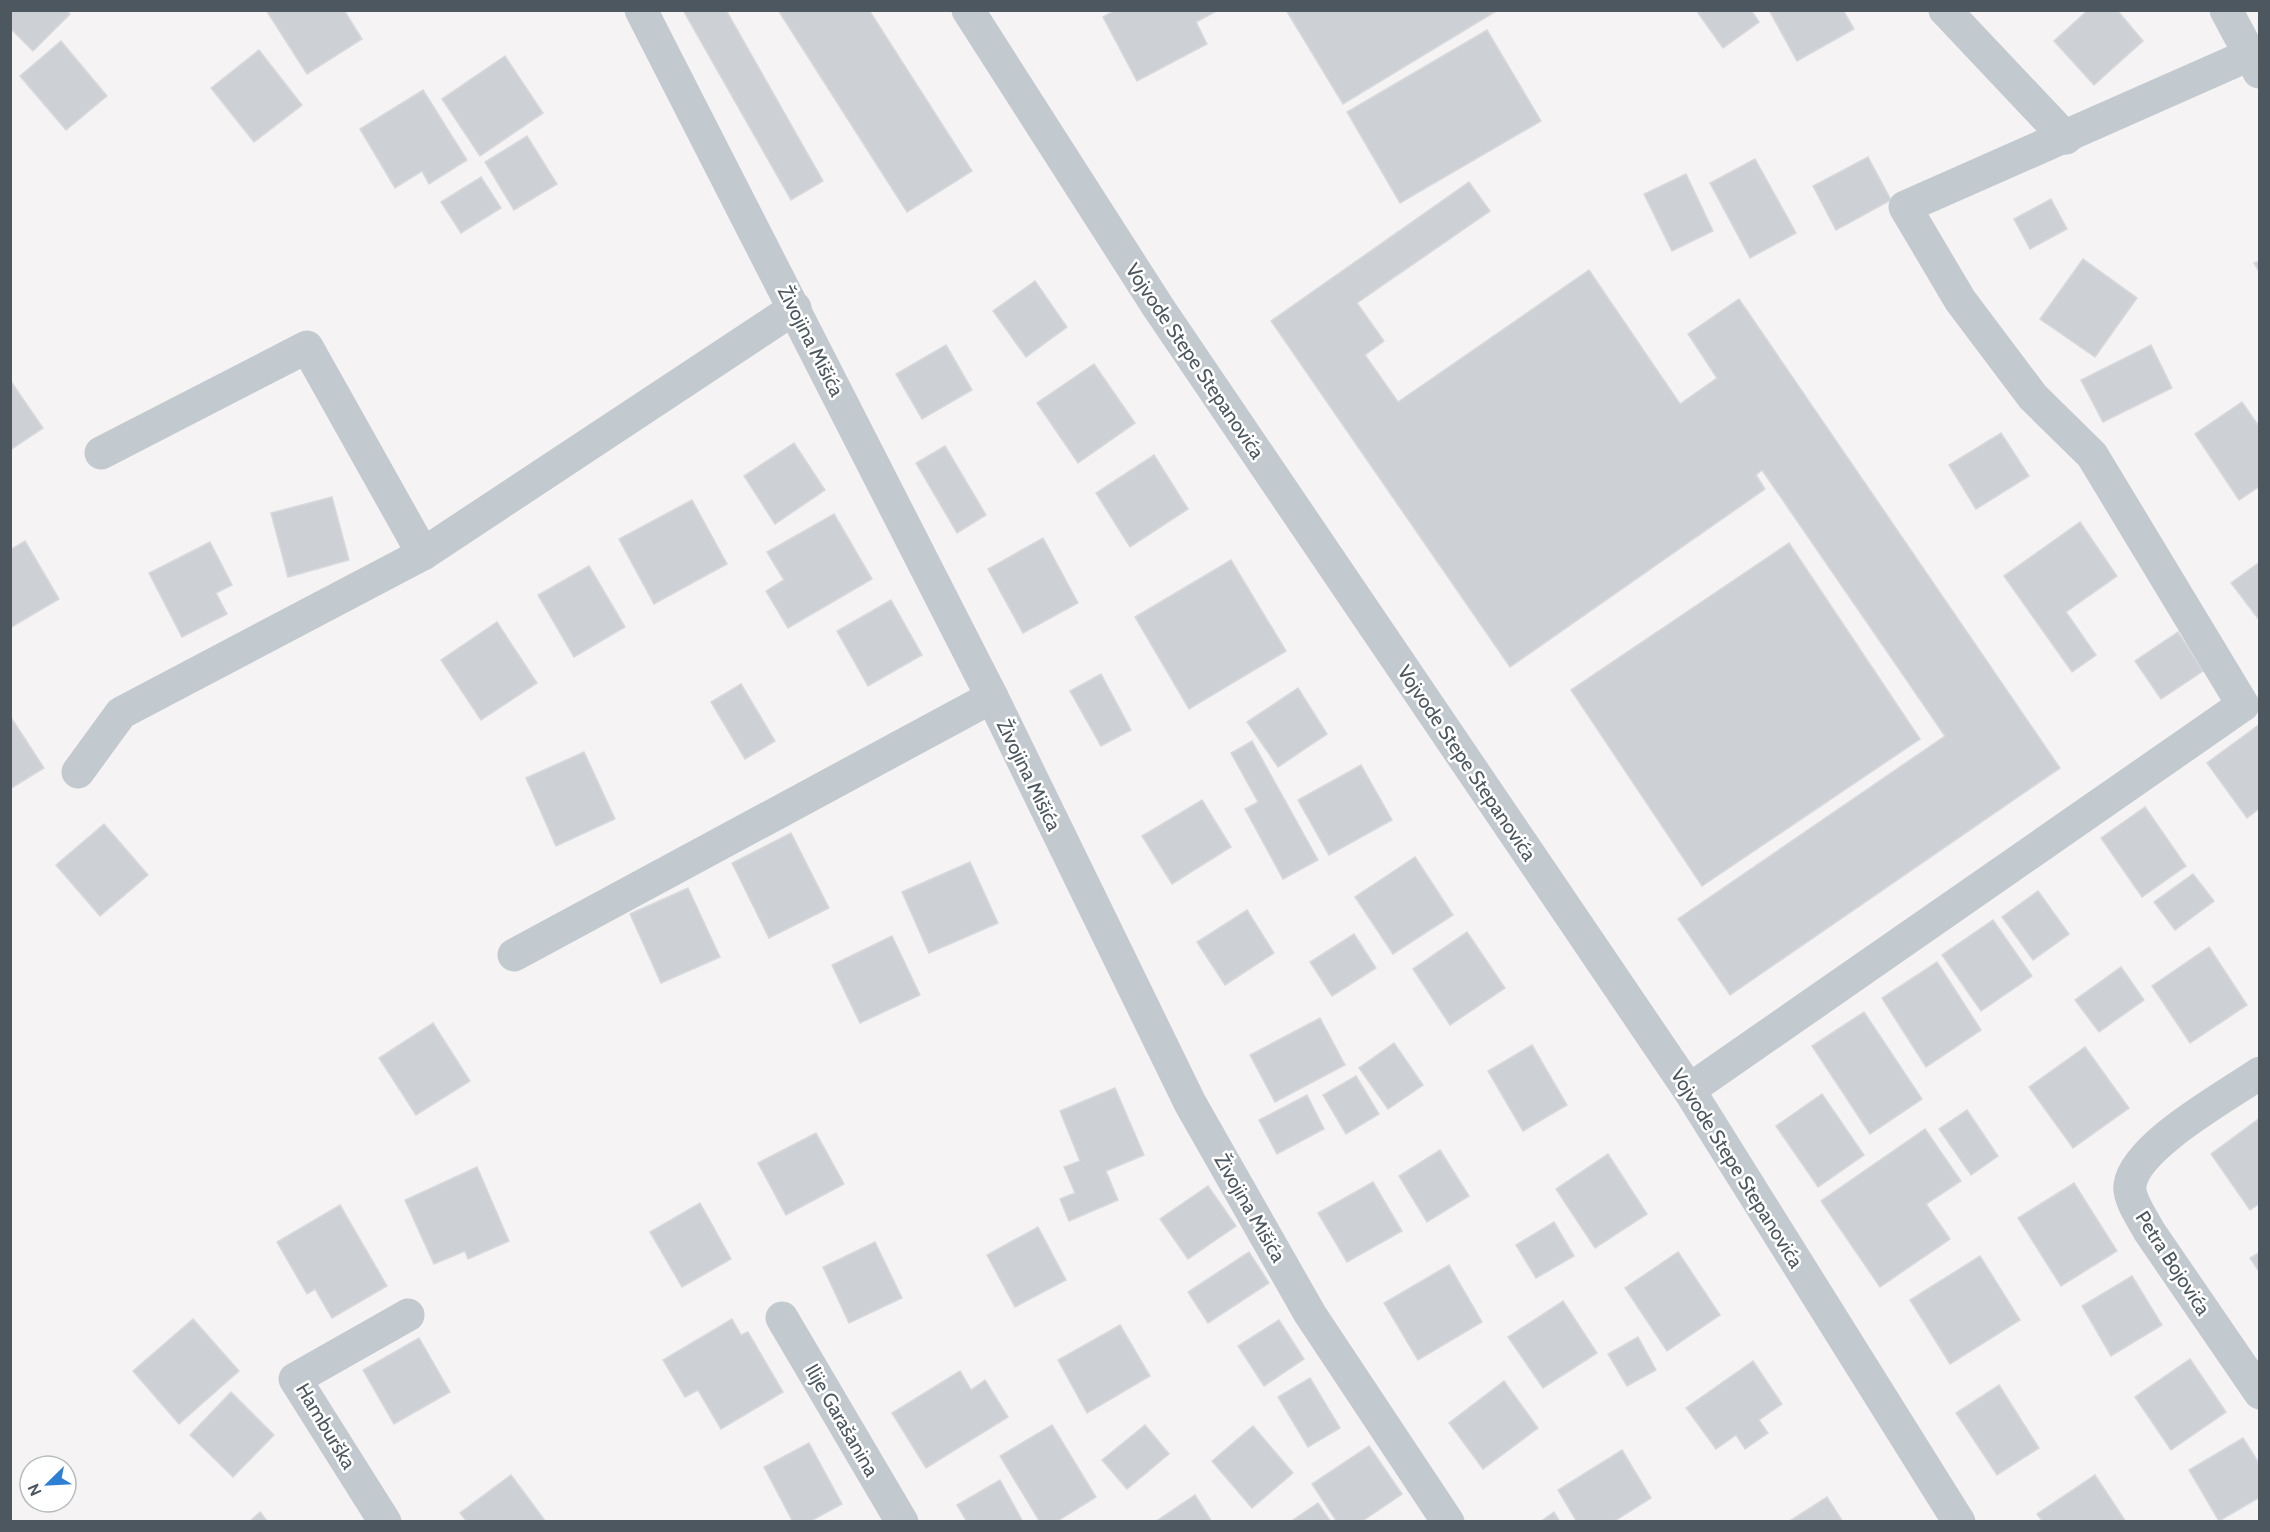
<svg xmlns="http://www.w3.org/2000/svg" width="2270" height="1532" font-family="Cabin,sans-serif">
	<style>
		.building { fill: #cdd0d4; stroke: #d8d9dd; stroke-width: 1.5 }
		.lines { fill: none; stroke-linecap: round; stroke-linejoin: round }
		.minor { stroke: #c2cad0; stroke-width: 33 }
		.tertiary { stroke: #c2cad0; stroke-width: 33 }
		.labels { text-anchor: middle; stroke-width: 5; stroke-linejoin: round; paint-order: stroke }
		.street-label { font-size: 20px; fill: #4c575f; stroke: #fff }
	</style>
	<rect width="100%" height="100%" fill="#f5f3f3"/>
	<g class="building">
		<polygon points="10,10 66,10 70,14 33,51 10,28"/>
		<polygon points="266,10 344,10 362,39 307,74"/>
		<polygon points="683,10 726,10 823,181 791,200"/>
		<polygon points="778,10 869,10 972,171 907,212"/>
		<polygon points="1115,10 1214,10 1215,12 1196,22 1207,44 1137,81 1103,17"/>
		<polygon points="1286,10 1498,10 1343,104"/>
		<polygon points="1702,10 1751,10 1759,22 1723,48 1698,13"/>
		<polygon points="1769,10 1843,10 1854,29 1797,61"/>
		<polygon points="2088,10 2117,10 2143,41 2094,85 2054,41"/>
		<polygon points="1487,30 1541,121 1400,203 1347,112"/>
		<polygon points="61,41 107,96 66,130 20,76"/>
		<polygon points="259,50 302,105 254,142 211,88"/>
		<polygon points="505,56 543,113 480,156 442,99"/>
		<polygon points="423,90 467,160 429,184 422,171 395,188 360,129"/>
		<polygon points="527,136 557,184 514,210 485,162"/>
		<polygon points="1868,157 1891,200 1836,230 1813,186"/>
		<polygon points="1755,159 1796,233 1750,258 1710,183"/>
		<polygon points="1686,174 1713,231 1672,251 1644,194"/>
		<polygon points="481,177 501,208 461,233 441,202"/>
		<polygon points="1469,182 1490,211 1357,303 1384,341 1365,355 1398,402 1589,270 1680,404 1717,378 1688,334 1739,299 2060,768 1730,995 1678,919 1945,736 1762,470 1756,475 1765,489 1510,667 1271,321"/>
		<polygon points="2051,199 2067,229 2030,249 2014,219"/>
		<polygon points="2083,259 2137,298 2095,357 2040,319"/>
		<polygon points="2260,261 2260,273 2254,263"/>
		<polygon points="1035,281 1067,327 1026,357 993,311"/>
		<polygon points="946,345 972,390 922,419 896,374"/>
		<polygon points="2151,345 2172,388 2103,422 2081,380"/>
		<polygon points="1094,364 1135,423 1078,463 1037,403"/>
		<polygon points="10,380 43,428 10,450"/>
		<polygon points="2242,402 2260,428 2260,486 2239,500 2195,434"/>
		<polygon points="2001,433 2029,476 1976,509 1949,465"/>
		<polygon points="794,443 825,490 775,524 744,476"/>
		<polygon points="945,446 986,515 957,533 916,463"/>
		<polygon points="1154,455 1188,509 1130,547 1096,493"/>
		<polygon points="332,497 349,560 288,577 271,513"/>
		<polygon points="692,500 727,564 654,604 619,539"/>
		<polygon points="834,514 872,579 788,628 766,591 784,580 767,552"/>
		<polygon points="2080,522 2117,576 2066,612 2096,655 2072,672 2004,576"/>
		<polygon points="1043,538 1078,603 1023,633 988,569"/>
		<polygon points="25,541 59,599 10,628 10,550"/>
		<polygon points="210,542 232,585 216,593 227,614 182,637 149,573"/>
		<polygon points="1789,543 1920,739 1702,886 1571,690"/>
		<polygon points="1231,560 1286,651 1189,709 1135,617"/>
		<polygon points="2260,562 2260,621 2231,583"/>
		<polygon points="589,566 625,627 574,657 538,595"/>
		<polygon points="891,600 922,655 868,686 837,631"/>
		<polygon points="497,622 537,683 481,720 441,660"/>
		<polygon points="2178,632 2203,671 2161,699 2135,661"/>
		<polygon points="1101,674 1131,730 1101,746 1070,691"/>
		<polygon points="741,684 775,741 745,759 711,702"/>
		<polygon points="1298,688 1327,734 1278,767 1247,722"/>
		<polygon points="10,716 44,768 10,789"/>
		<polygon points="2260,724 2260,808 2247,818 2207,763"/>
		<polygon points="1252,741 1318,860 1283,879 1245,809 1258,802 1231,753"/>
		<polygon points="584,752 615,819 556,846 526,778"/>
		<polygon points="1361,765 1392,820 1329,855 1298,800"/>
		<polygon points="1202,800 1231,847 1172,884 1142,836"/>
		<polygon points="2145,807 2186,866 2142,897 2101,838"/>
		<polygon points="104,824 148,875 100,916 56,865"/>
		<polygon points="791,833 829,908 769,938 732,863"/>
		<polygon points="1415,857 1453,915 1393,954 1355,897"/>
		<polygon points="970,862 998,923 929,953 902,892"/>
		<polygon points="2193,874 2214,901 2175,930 2154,902"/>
		<polygon points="688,888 720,957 661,983 630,914"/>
		<polygon points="2038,891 2069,934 2033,960 2002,917"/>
		<polygon points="1247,910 1274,953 1225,985 1197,942"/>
		<polygon points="1993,920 2032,976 1981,1011 1942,955"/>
		<polygon points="1467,932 1505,988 1450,1025 1413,969"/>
		<polygon points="1354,934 1376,968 1332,996 1310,962"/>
		<polygon points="892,936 920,995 860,1023 832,965"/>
		<polygon points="2209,947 2247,1005 2190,1043 2152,986"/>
		<polygon points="1937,962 1981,1030 1926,1067 1882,998"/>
		<polygon points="2121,967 2144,1000 2099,1032 2075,1000"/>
		<polygon points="1864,1012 1922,1099 1870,1134 1812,1046"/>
		<polygon points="1320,1018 1345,1065 1275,1102 1250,1055"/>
		<polygon points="433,1023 470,1081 416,1115 379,1058"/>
		<polygon points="1394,1043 1423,1085 1388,1109 1359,1068"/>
		<polygon points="1532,1045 1567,1105 1523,1131 1488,1071"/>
		<polygon points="2085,1047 2129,1108 2073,1148 2029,1087"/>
		<polygon points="1356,1076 1379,1114 1346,1134 1323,1095"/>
		<polygon points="1115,1088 1144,1155 1106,1171 1118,1200 1069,1221 1060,1199 1075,1193 1064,1167 1080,1161 1060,1111"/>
		<polygon points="1822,1094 1864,1155 1818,1187 1776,1126"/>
		<polygon points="1307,1095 1324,1129 1277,1154 1259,1120"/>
		<polygon points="1967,1110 1998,1156 1971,1175 1939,1129"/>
		<polygon points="2260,1118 2260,1203 2250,1210 2211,1154"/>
		<polygon points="1925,1129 1961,1181 1926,1204 1950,1239 1880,1287 1821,1201"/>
		<polygon points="816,1133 844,1184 786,1215 758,1163"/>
		<polygon points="1440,1150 1469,1196 1427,1222 1399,1176"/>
		<polygon points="1608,1154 1647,1214 1595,1248 1556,1189"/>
		<polygon points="477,1167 509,1241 468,1259 465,1251 434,1264 405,1200"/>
		<polygon points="1373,1182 1402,1231 1347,1262 1318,1213"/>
		<polygon points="2074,1183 2117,1251 2061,1286 2018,1218"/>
		<polygon points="1208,1186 1236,1226 1188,1259 1160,1219"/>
		<polygon points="700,1203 731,1259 682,1287 650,1232"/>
		<polygon points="340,1205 387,1286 332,1318 315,1289 307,1294 277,1242"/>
		<polygon points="1554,1222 1574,1256 1536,1278 1516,1245"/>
		<polygon points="1038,1227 1066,1280 1015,1307 987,1255"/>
		<polygon points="875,1242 902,1298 849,1323 823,1267"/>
		<polygon points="1249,1252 1269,1283 1208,1323 1188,1292"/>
		<polygon points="1678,1252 1720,1315 1667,1351 1625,1288"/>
		<polygon points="2260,1252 2260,1273 2250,1258"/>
		<polygon points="1980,1256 2020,1320 1950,1364 1910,1300"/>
		<polygon points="1449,1265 1482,1322 1418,1360 1384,1303"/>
		<polygon points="2132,1276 2162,1325 2111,1356 2082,1306"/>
		<polygon points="1563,1301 1597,1353 1543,1388 1508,1337"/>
		<polygon points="193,1319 239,1371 179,1424 133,1371"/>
		<polygon points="732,1319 741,1335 748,1332 783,1392 721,1429 698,1390 685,1397 663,1360"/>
		<polygon points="1279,1320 1304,1359 1264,1386 1238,1346"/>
		<polygon points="1120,1325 1150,1376 1087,1413 1058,1360"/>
		<polygon points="1638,1337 1656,1370 1627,1386 1608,1354"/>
		<polygon points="419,1338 450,1392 394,1424 363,1370"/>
		<polygon points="2190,1359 2226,1412 2171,1450 2135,1397"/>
		<polygon points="1753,1361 1782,1404 1759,1420 1768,1433 1745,1449 1736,1435 1716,1449 1686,1408"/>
		<polygon points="960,1371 971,1390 985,1380 1008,1417 926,1468 892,1413"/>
		<polygon points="1310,1378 1340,1428 1308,1447 1278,1397"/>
		<polygon points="1504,1381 1538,1428 1483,1469 1449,1423"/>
		<polygon points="1999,1385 2039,1448 1997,1475 1956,1413"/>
		<polygon points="231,1392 274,1435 233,1477 190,1435"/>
		<polygon points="1052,1425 1096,1497 1056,1522 1040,1522 1000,1456"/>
		<polygon points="1145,1425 1169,1454 1127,1489 1102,1460"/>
		<polygon points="1253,1426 1293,1473 1252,1508 1212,1461"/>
		<polygon points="2243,1438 2260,1465 2260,1497 2219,1521 2189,1470"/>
		<polygon points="809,1443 842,1504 809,1522 793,1522 764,1467"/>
		<polygon points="1369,1446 1402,1494 1361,1522 1337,1522 1312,1484"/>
		<polygon points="1622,1450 1651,1498 1613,1522 1577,1522 1558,1490"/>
		<polygon points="511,1475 546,1522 467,1522 460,1513"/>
		<polygon points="2095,1475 2126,1522 2043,1522 2037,1514"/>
		<polygon points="1000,1480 1023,1522 967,1522 957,1505"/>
		<polygon points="1195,1495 1212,1522 1155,1522"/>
		<polygon points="1827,1497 1843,1522 1788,1522"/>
		<polygon points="1318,1503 1331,1522 1290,1522"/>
		<polygon points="260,1512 268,1522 249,1522"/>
		<polygon points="1554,1512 1560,1522 1540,1522"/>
	</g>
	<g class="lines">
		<g class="minor">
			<polyline points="641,10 992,697 1190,1103 1310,1314 1448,1522"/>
			<polyline points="1945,10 2066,138"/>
			<polyline points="2226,10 2259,72"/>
			<polyline points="101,453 307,347 423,554"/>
			<polyline points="78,772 121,713 423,554 795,308"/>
			<polyline points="514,955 992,697"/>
			<path d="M2260 1073C2227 1096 2135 1146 2130 1185 2128 1199 2143 1219 2149 1231L2260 1393"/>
			<polyline points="1689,1090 2243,705 2092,455 2033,397 1960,300 1905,207 2249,55"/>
			<polyline points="782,1318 902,1522"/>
			<polyline points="385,1522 295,1379 408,1315"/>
		</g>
		<polyline class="tertiary" points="968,10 1158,307 1689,1090 1959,1522"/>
	</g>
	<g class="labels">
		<g class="street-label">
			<text transform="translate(811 341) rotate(63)" y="7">Živojina Mišića</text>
			<text transform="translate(1195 361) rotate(56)" y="7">Vojvode Stepe Stepanovića</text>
			<text transform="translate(1467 763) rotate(56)" y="7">Vojvode Stepe Stepanovića</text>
			<text transform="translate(1029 775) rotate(64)" y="7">Živojina Mišića</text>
			<text transform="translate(1737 1168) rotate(58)" y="7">Vojvode Stepe Stepanovića</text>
			<text transform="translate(1250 1208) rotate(60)" y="7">Živojina Mišića</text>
			<text transform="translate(2173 1263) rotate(57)" y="7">Petra Bojovića</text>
			<text transform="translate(842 1420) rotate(60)" y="7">Ilije Garašanina</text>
			<text transform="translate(326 1426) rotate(59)" y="7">Hamburška</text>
		</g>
	</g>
	<rect width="2270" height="1532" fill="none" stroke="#4c575f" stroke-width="24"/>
	<g transform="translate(48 1484) rotate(246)"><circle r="28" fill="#ffffff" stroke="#b7bcbf" stroke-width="1.5"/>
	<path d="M0-4.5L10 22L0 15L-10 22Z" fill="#2d7fd5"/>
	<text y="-9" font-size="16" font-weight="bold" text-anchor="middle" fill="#4c575f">N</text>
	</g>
</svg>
